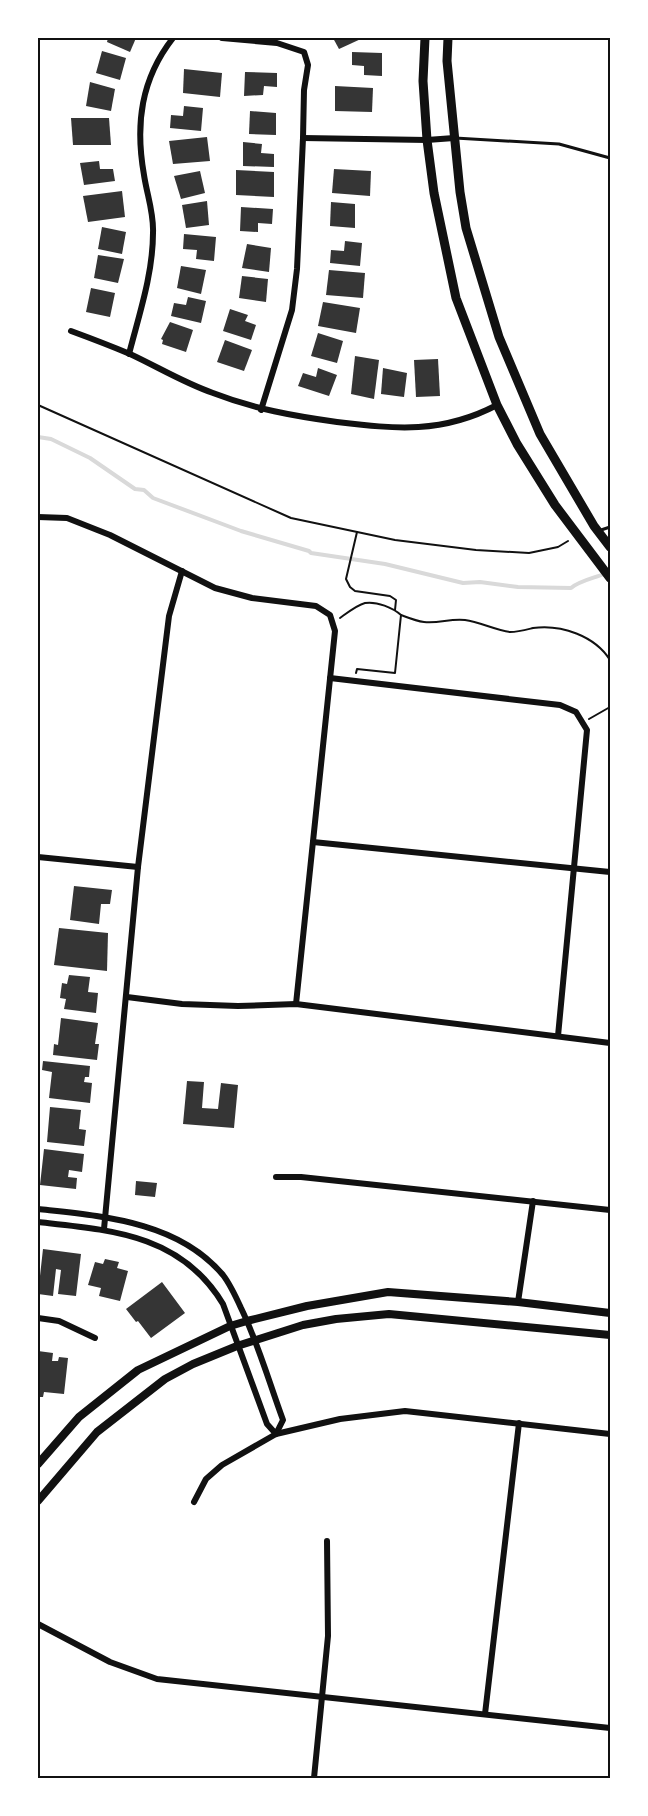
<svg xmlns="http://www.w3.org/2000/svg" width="648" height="1816" font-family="'DM Sans',sans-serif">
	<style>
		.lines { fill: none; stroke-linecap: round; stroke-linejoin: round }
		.stream { stroke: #d9d9d9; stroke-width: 4 }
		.building { fill: #353535 }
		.path { stroke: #111; stroke-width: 2 }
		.service { stroke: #111; stroke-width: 3 }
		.minor { stroke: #111; stroke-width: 6 }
		.tertiary { stroke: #111; stroke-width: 8 }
		.secondary { stroke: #111; stroke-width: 9 }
		.neatline { fill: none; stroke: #111; stroke-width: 2 }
	</style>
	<rect width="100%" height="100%" fill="#fff"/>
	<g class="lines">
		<path class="stream" d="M38 437 51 439 90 458 135 489 144 490 153 498 241 531 309 551 311 553 385 564 463 583 480 582 518 587 571 588C579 581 594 578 604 574"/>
	</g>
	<g class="building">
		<polygon points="108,38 136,38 130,52 107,42"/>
		<polygon points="333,38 363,38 339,49"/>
		<polygon points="102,51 126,58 120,80 96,73"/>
		<polygon points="352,52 382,53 382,76 364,75 364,66 352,65"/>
		<polygon points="184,69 222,73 220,97 183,93"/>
		<polygon points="245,72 277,73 277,87 264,86 263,95 244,96"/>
		<polygon points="90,82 115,89 111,111 86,106"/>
		<polygon points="335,86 373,88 372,112 335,111"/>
		<polygon points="184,106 203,108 201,131 170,128 171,115 183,116"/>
		<polygon points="250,111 276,113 276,135 249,134"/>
		<polygon points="71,118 109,118 111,145 73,145"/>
		<polygon points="207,137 210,161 173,164 169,141"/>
		<polygon points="243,142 262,144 261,153 274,154 274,167 243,166"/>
		<polygon points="99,161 100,169 113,169 115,181 84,185 80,163"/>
		<polygon points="334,169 371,171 370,196 332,193"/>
		<polygon points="236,170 274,172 274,197 236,195"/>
		<polygon points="200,171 205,193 181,199 174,176"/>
		<polygon points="122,191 125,217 88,222 83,196"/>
		<polygon points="207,201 209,225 186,228 182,205"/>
		<polygon points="331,202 355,204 355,228 330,226"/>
		<polygon points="241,207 273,209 272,224 258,223 258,232 240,231"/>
		<polygon points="102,227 126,232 122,254 98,249"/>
		<polygon points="184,234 216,237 214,261 196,259 197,250 183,249"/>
		<polygon points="345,241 362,243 360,266 330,263 331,250 344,251"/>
		<polygon points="247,244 271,248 269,272 242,268"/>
		<polygon points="98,255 124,259 118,283 94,278"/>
		<polygon points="181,266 206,270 201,294 177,288"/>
		<polygon points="329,270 365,273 363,298 326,295"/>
		<polygon points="242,276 268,279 266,302 239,298"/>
		<polygon points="91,288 115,293 110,317 86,312"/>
		<polygon points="188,297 206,301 201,323 171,316 174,303 186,305"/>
		<polygon points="323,302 360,308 356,333 318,326"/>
		<polygon points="230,309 248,315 245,321 256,325 251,340 223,331"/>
		<polygon points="170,322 193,330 186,352 162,344 163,340 161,339"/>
		<polygon points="318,333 343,341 337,363 311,356"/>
		<polygon points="225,340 252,350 244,371 217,362"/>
		<polygon points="355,356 379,360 374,399 351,394"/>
		<polygon points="438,359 440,396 416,397 414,360"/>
		<polygon points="318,368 337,375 329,396 298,386 303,373 316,377"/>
		<polygon points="383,368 407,373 404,397 381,394"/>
		<polygon points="74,886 112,890 110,904 101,904 99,924 70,920"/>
		<polygon points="59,928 108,933 107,971 54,965"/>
		<polygon points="69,975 90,977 88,992 98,993 96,1013 64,1009 66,999 60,998 62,983 67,984"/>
		<polygon points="61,1018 98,1023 95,1044 99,1044 97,1060 53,1055 54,1044 58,1045"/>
		<polygon points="43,1061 90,1066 89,1077 85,1077 84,1082 92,1083 90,1103 49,1098 52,1072 42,1070"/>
		<polygon points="187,1081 204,1082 202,1108 218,1109 221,1083 238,1085 234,1128 183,1124"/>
		<polygon points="50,1107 81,1110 79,1129 86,1130 84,1146 47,1142"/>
		<polygon points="44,1149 84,1154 82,1172 69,1170 68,1177 77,1178 76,1189 40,1185"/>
		<polygon points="136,1181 157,1183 155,1197 135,1195"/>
		<polygon points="43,1249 81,1254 76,1296 58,1294 61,1270 56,1269 53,1296 38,1294"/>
		<polygon points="105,1259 119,1262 117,1268 128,1271 120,1301 99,1296 101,1288 88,1285 95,1262 103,1264"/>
		<polygon points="162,1282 185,1313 151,1338 138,1321 136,1322 126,1309"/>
		<polygon points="38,1351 53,1353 52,1361 58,1361 59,1357 68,1358 64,1394 44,1392 43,1397 38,1397"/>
	</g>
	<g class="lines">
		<g class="path">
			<polyline points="38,405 291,518 395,540 476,550 529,553 558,547 568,541"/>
			<polyline points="357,532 346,579 350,587 355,591 390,596 396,600 395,610"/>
			<path d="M401 615C409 618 416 621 424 622 438 624 451 618 465 620 480 622 495 630 510 632 518 632 525 630 533 628 561 624 595 636 610 660"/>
			<path d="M340 618C347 613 357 605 365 603 377 601 393 608 401 615L395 673 357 669 356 673"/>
			<polyline points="589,719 610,707"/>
		</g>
		<g class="service">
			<polyline points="455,138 559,144 610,158"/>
			<polyline points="601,530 610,527"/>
		</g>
		<g class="minor">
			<polyline points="222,38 277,43 304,52 308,65 304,90 303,138 297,269 292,310 261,410"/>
			<polyline points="303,138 427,140 454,138"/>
			<path d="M71 331C90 338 111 346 130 354 158 367 184 383 213 393 254 409 294 416 337 422 396 429 442 434 497 405"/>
			<path d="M129 354C139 315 153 274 153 233 154 213 147 195 144 175 135 124 141 79 173 38"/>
			<polyline points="38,517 67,518 110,535 215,588 252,598 316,606 330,615 335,631 296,1004"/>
			<polyline points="330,678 560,705 576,712 587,730 558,1036"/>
			<polyline points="313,842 610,872"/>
			<polyline points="38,857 138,867"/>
			<polyline points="127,997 182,1004 238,1006 296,1004 610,1043"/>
			<polyline points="276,1177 301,1177 610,1210"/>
			<path d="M38 1209C102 1216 178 1221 223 1275 230 1284 236 1297 241 1308 258 1343 269 1382 283 1420L276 1434 267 1424 223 1304C181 1234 111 1230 38 1222"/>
			<polyline points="104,1229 138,867 169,616 182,571"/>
			<polyline points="518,1302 533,1201"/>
			<polyline points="38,1318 59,1321 95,1338"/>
			<polyline points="194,1502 206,1479 222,1465 276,1434 340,1419 405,1411 610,1434"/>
			<polyline points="38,1624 110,1662 157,1679 610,1728"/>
			<polyline points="485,1714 519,1423"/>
			<polyline points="314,1778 328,1636 327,1541"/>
		</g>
		<g class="tertiary">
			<polyline points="38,1464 79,1417 138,1370 230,1326 247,1321 307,1306 388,1292 518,1302 610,1313"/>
			<polyline points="38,1501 97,1432 165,1379 193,1364 237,1346 303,1325 336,1319 389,1314 610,1335"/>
		</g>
		<g class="secondary">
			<polyline points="425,38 423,81 427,140 434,193 456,298 497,405 517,444 555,505 610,578"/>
			<polyline points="448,38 447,61 460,192 466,228 499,337 540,434 594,526 610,547"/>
		</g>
	</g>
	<rect width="648" height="1816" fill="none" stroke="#ffffff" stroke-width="78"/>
	<rect x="39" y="39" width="570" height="1738" class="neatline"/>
</svg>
